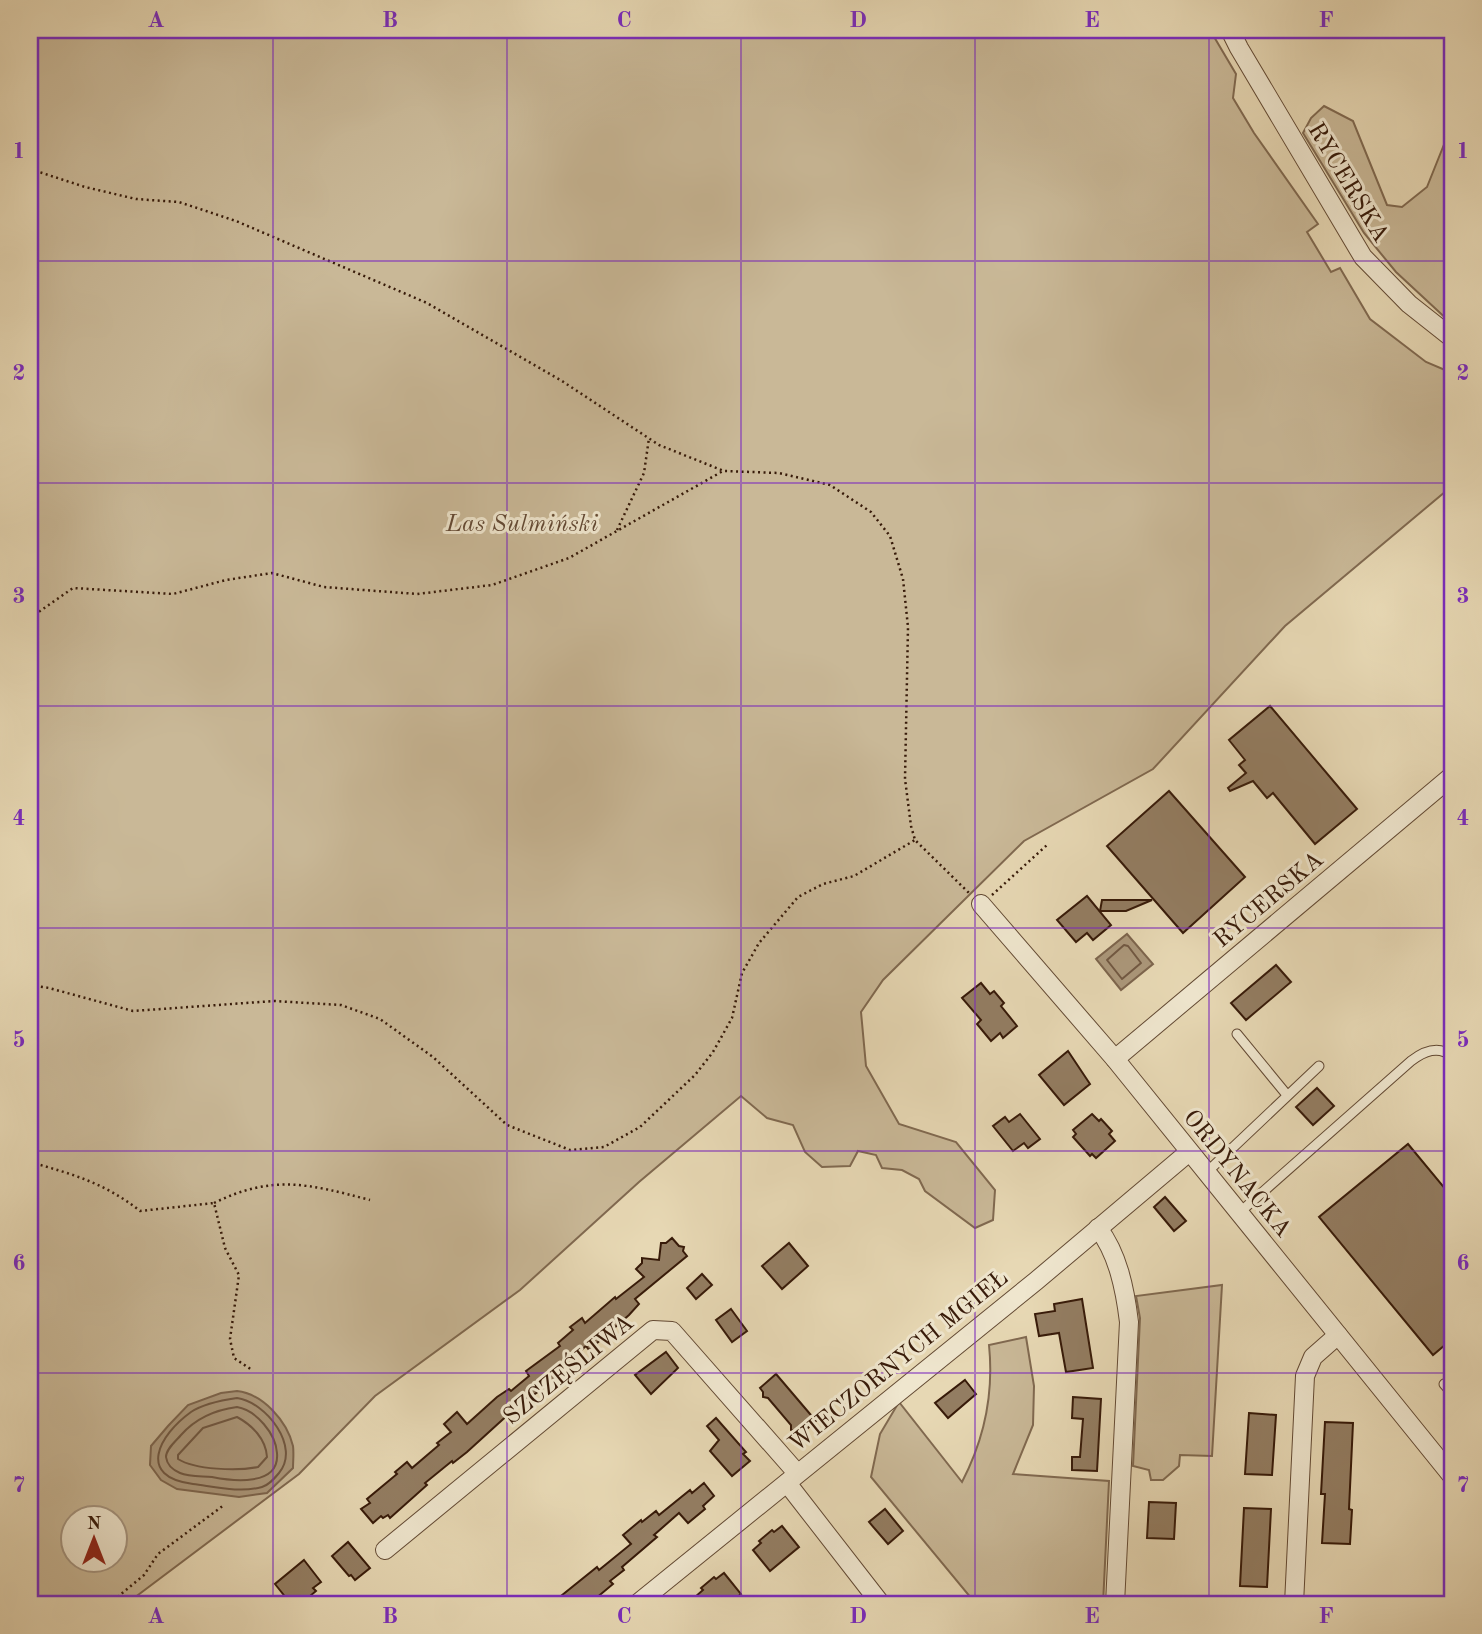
<svg xmlns="http://www.w3.org/2000/svg" width="1482" height="1634" font-family="'Old Standard TT',serif">
	<style>
		.green { fill: #c9b897; stroke: #806950; stroke-width: 2; fill-rule: evenodd }
		.water { fill: #ab977a; stroke: #7d654d; stroke-width: 2 }
		.lines { fill: none; stroke-linecap: round; stroke-linejoin: round }
		.shore { stroke: #715842; stroke-width: 2 }
		.building { fill: #937d62; stroke: #371a09; stroke-width: 2 }
		.service-casing { stroke: #634a34; stroke-width: 11 }
		.minor-casing { stroke: #634a34; stroke-width: 20 }
		.path { stroke: #371a09; stroke-width: 2.5; stroke-dasharray: 2 3.5; stroke-linecap: butt }
		.service { stroke: #efe6ce; stroke-width: 9 }
		.minor { stroke: #efe6ce; stroke-width: 18 }
		.grid { fill: none; stroke: #7b2cbf; stroke-width: 2; stroke-opacity: 0.55 }
		.labels { text-anchor: middle; stroke-width: 6; stroke-linejoin: round; paint-order: stroke }
		.street-label { font-size: 24px; fill: #371a09; stroke: #efe6ce }
		.park-label { font-size: 24px; font-style: italic; fill: #634934; stroke: #efe6ce }
		.neatline { fill: none; stroke: #7b2cbf; stroke-width: 2.5 }
		.grid-label { font-size: 23px; text-anchor: middle; font-weight: bold; fill: #7b2cbf }
	</style>
	<rect width="100%" height="100%" fill="#e7d8b4"/>
	<filter id="stains"><feTurbulence type="fractalNoise" baseFrequency=".00286" numOctaves="4"/><feColorMatrix values="0 0 0 0 .2 0 0 0 0 .09 0 0 0 0 .02 0 0 0 .5 -.17"/></filter>
	<radialGradient id="worn" r=".72"><stop offset=".6" stop-color="#630" stop-opacity="0"/><stop offset="1" stop-color="#630" stop-opacity=".3"/></radialGradient>
	<g class="green">
		<path d="M30 30H1210L1236 74 1233 98 1254 133 1318 224 1307 232 1331 272 1340 268 1370 319 1426 362 1452 373V486L1285 626 1153 769 1024 841 883 980 861 1012 866 1066 899 1124 956 1142 995 1190 993 1220 975 1228 925 1191 919 1179 902 1170 882 1168 876 1155 858 1151 850 1166 822 1167 805 1152 793 1125 767 1118 741 1096 639 1182 520 1290 375 1396 299 1474 126 1604H30ZM74 1518H116V1560H74Z"/>
		<polygon points="1324,106 1353,121 1387,205 1402,207 1427,187 1445,142 1452,143 1452,324 1396,272 1364,233 1303,133 1311,118"/>
		<polygon points="1222,1285 1212,1456 1180,1455 1179,1466 1163,1480 1151,1480 1149,1470 1133,1466 1140,1318 1136,1296"/>
		<path d="M1026 1337 1034 1386 1033 1425 1013 1474 1109 1481 1103 1604H976L871 1477 880 1434 899 1402 962 1482C985 1438 994 1394 989 1345Z"/>
	</g>
	<g class="water">
		<polygon points="1127,934 1153,964 1121,990 1096,959"/>
		<path d="M237 1391C263 1394 287 1421 293 1446 294 1453 293 1461 293 1468L267 1493 239 1497 177 1489 161 1480 150 1465 151 1446 168 1426 188 1405 221 1393Z"/>
	</g>
	<g class="lines">
		<g class="shore">
			<polygon points="1124,945 1128,946 1141,963 1122,979 1107,960"/>
			<path d="M237 1398C266 1402 301 1447 279 1473 274 1479 269 1485 262 1487 240 1493 216 1487 193 1484 136 1477 159 1435 191 1412 203 1404 223 1400 237 1398Z"/>
			<path d="M237 1407C256 1410 276 1434 277 1453 280 1487 232 1481 212 1477 202 1476 189 1477 180 1473 173 1470 167 1465 166 1457 166 1449 176 1441 181 1435 196 1418 214 1410 237 1407Z"/>
			<path d="M237 1417C252 1425 266 1439 267 1457L258 1467C238 1471 195 1470 178 1459V1455L203 1428Z"/>
		</g>
	</g>
	<g class="building">
		<polygon points="1270,706 1357,809 1315,844 1273,793 1267,798 1253,781 1230,791 1228,788 1246,773 1239,765 1245,760 1229,740"/>
		<polygon points="1169,791 1245,877 1183,933 1107,846"/>
		<polygon points="1087,896 1111,925 1093,940 1087,933 1076,942 1057,920"/>
		<polygon points="1102,900 1152,900 1126,911 1100,911"/>
		<polygon points="1276,965 1291,982 1246,1020 1231,1003"/>
		<polygon points="981,983 990,994 994,991 1004,1003 1001,1006 1017,1026 1003,1038 1000,1033 991,1041 977,1024 981,1020 962,998"/>
		<polygon points="1068,1051 1090,1084 1064,1105 1039,1075"/>
		<polygon points="1317,1088 1334,1106 1313,1125 1296,1107"/>
		<polygon points="1020,1114 1040,1139 1028,1148 1024,1143 1013,1151 993,1126 1005,1117 1009,1122"/>
		<polygon points="1092,1114 1099,1121 1101,1119 1112,1131 1109,1134 1115,1141 1096,1158 1092,1154 1090,1156 1073,1137 1076,1134 1073,1130"/>
		<polygon points="1408,1144 1452,1197 1452,1339 1433,1355 1319,1217"/>
		<polygon points="1165,1197 1186,1221 1174,1231 1154,1207"/>
		<polygon points="672,1238 679,1246 684,1247 683,1251 687,1256 635,1299 639,1304 629,1315 589,1350 586,1346 557,1371 559,1373 552,1381 541,1390 533,1395 532,1393 467,1452 453,1463 452,1461 425,1483 427,1485 390,1518 388,1515 383,1518 381,1516 373,1523 361,1509 370,1503 367,1499 397,1474 395,1472 407,1462 412,1468 439,1445 437,1443 451,1432 444,1424 457,1412 467,1424 497,1397 509,1389 511,1391 529,1376 526,1371 560,1346 558,1343 573,1330 570,1327 582,1318 585,1323 615,1297 616,1299 644,1277 636,1269 642,1263 642,1258 659,1260 661,1243 666,1243"/>
		<polygon points="789,1243 808,1266 782,1289 762,1266"/>
		<polygon points="702,1274 712,1285 696,1299 687,1288"/>
		<polygon points="1082,1299 1093,1368 1066,1372 1059,1333 1039,1336 1035,1314 1055,1311 1054,1304"/>
		<polygon points="731,1309 747,1331 732,1342 716,1320"/>
		<polygon points="666,1352 678,1368 651,1394 635,1375"/>
		<polygon points="776,1374 816,1421 800,1435 797,1431 791,1430 791,1425 768,1398 763,1397 763,1392 760,1388"/>
		<polygon points="965,1380 976,1394 948,1418 935,1403"/>
		<polygon points="1073,1397 1101,1399 1097,1471 1072,1470 1072,1457 1080,1457 1083,1419 1072,1418"/>
		<polygon points="1249,1413 1276,1415 1272,1475 1245,1474"/>
		<polygon points="716,1418 746,1452 743,1454 750,1461 732,1476 710,1451 719,1440 707,1426"/>
		<polygon points="1325,1422 1353,1423 1349,1509 1352,1510 1350,1544 1322,1543 1325,1494 1321,1494"/>
		<polygon points="704,1483 714,1496 703,1506 705,1509 688,1523 679,1513 654,1535 657,1537 622,1567 624,1570 610,1581 613,1584 589,1604 551,1604 597,1567 599,1570 631,1544 623,1535 641,1520 642,1522 656,1511 659,1515 690,1490 692,1493"/>
		<polygon points="1149,1502 1176,1503 1174,1539 1147,1538"/>
		<polygon points="1244,1508 1271,1509 1267,1587 1240,1586"/>
		<polygon points="885,1509 903,1531 888,1544 869,1522"/>
		<polygon points="782,1526 799,1547 770,1571 753,1550 761,1543 759,1541 772,1530 774,1532"/>
		<polygon points="348,1542 370,1568 355,1580 351,1575 349,1576 332,1556"/>
		<polygon points="304,1560 321,1582 313,1588 316,1591 303,1602 300,1599 291,1604 275,1584"/>
		<polygon points="724,1573 741,1594 729,1604 701,1604 695,1597 703,1590 701,1588 714,1577 716,1579"/>
	</g>
	<g class="lines">
		<defs>
			<g id="service">
				<polyline points="1237,1034 1287,1095"/>
				<polyline points="1206,1173 1319,1066"/>
				<path d="M1239 1213 1411 1061C1424 1051 1438 1045 1452 1056"/>
				<polyline points="1444,1384 1452,1393"/>
			</g>
			<g id="minor">
				<polyline points="1230,30 1239,48 1363,257 1409,304 1452,338"/>
				<polyline points="981,904 1115,1059 1452,1476"/>
				<polyline points="1115,1059 1452,776"/>
				<path d="M1098 1228C1118 1254 1125 1289 1129 1322L1115 1604"/>
				<polyline points="787,1483 881,1604"/>
				<polyline points="385,1550 653,1330 672,1331 797,1473"/>
				<polyline points="637,1604 1036,1281 1189,1152"/>
				<polyline points="1294,1604 1305,1376 1313,1357 1338,1335"/>
			</g>
		</defs>
		<use href="#service" class="service-casing"/>
		<use href="#minor" class="minor-casing"/>
		<g class="path">
			<polyline points="30,169 85,187 136,199 179,202 236,221 427,303 562,381 659,445 724,471 779,473 830,485 871,512 890,536 903,579 908,627 905,779 911,826 915,840 969,893"/>
			<polyline points="617,530 644,473 649,438"/>
			<polyline points="30,618 73,588 173,594 226,580 272,573 324,587 417,594 492,585 569,558 723,471"/>
			<polyline points="992,895 1047,845"/>
			<polyline points="30,985 49,988 133,1011 274,1001 341,1005 380,1019 433,1057 507,1125 570,1150 604,1147 640,1127 695,1075 713,1052 732,1018 742,973 759,943 798,897 823,884 854,876 915,840"/>
			<path d="M30 1162C72 1174 105 1183 140 1211L214 1203 225 1248 239 1275 230 1339 234 1358 252 1370"/>
			<path d="M214 1203C273 1174 309 1184 370 1200"/>
			<polyline points="109,1604 144,1575 158,1554 224,1505"/>
		</g>
		<use href="#service" class="service"/>
		<use href="#minor" class="minor"/>
	</g>
	<path class="grid" d="M273 30V1604M507 30V1604M741 30V1604M975 30V1604M1209 30V1604M30 261H1452M30 483H1452M30 706H1452M30 928H1452M30 1151H1452M30 1373H1452"/>
	<g class="labels">
		<g class="street-label">
			<text transform="translate(1349 182) rotate(59)" y="8">RYCERSKA</text>
			<text transform="translate(1268 899) rotate(-40)" y="8">RYCERSKA</text>
			<text transform="translate(1238 1173) rotate(51)" y="8">ORDYNACKA</text>
			<text transform="translate(898 1360) rotate(-39)" y="8">WIECZORNYCH MGIEŁ</text>
			<text transform="translate(568 1369) rotate(-39)" y="8">SZCZĘŚLIWA</text>
		</g>
		<g class="park-label">
			<text x="522" y="531">Las Sulmiński</text>
		</g>
	</g>
	<rect width="1482" height="1634" fill="none" stroke="#e7d8b4" stroke-width="77"/>
	<g transform="translate(94 1539)"><circle r="33" fill="#efe6ce" stroke="#a5947f" stroke-width="2"/>
	<path d="M0-5L12 26L0 18L-12 26Z" fill="#8f2418"/>
	<text y="-10" font-size="19" font-weight="bold" text-anchor="middle" fill="#371a09">N</text>
	</g>
	<rect x="38" y="38" width="1406" height="1558" class="neatline"/>
	<g class="grid-label">
		<text x="156" y="27">A</text>
		<text x="390" y="27">B</text>
		<text x="624" y="27">C</text>
		<text x="858" y="27">D</text>
		<text x="1092" y="27">E</text>
		<text x="1326" y="27">F</text>
		<text x="19" y="158">1</text>
		<text x="1463" y="158">1</text>
		<text x="19" y="380">2</text>
		<text x="1463" y="380">2</text>
		<text x="19" y="603">3</text>
		<text x="1463" y="603">3</text>
		<text x="19" y="825">4</text>
		<text x="1463" y="825">4</text>
		<text x="19" y="1047">5</text>
		<text x="1463" y="1047">5</text>
		<text x="19" y="1270">6</text>
		<text x="1463" y="1270">6</text>
		<text x="19" y="1492">7</text>
		<text x="1463" y="1492">7</text>
		<text x="156" y="1623">A</text>
		<text x="390" y="1623">B</text>
		<text x="624" y="1623">C</text>
		<text x="858" y="1623">D</text>
		<text x="1092" y="1623">E</text>
		<text x="1326" y="1623">F</text>
	</g>
	<rect width="100%" height="100%" filter="url(#stains)"/>
	<rect width="100%" height="100%" fill="url(#worn)"/>
</svg>
